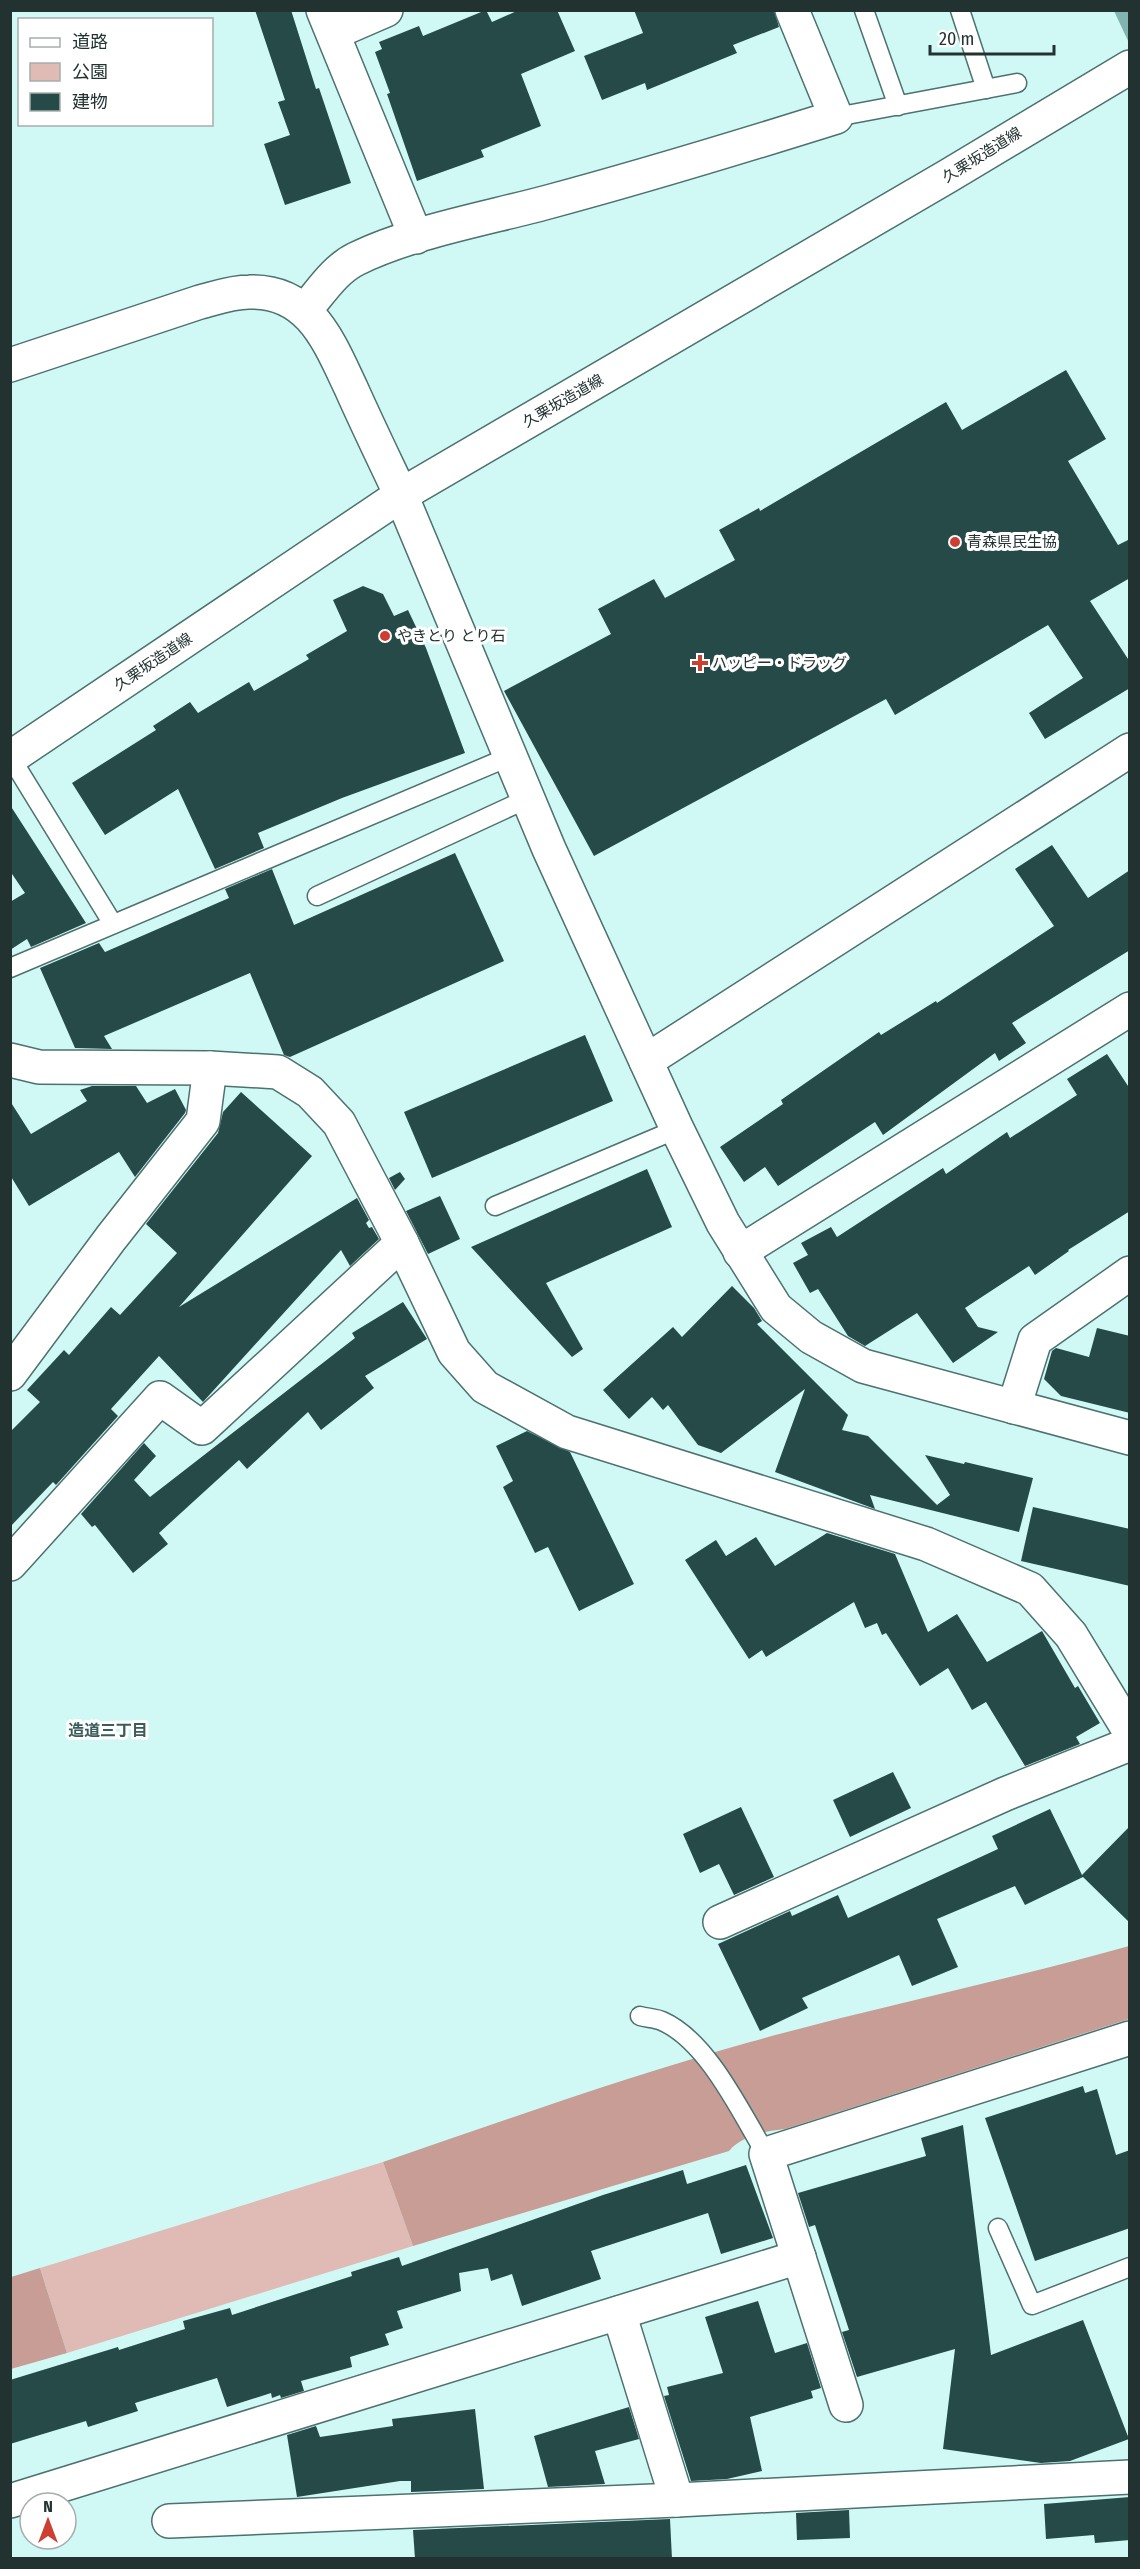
<svg xmlns="http://www.w3.org/2000/svg" width="1140" height="2569" font-family="'Fira Sans Condensed','Noto Sans JP',sans-serif">
	<style>
		.green { fill: #e0bbb5 }
		.forest { fill: #c79d96 }
		.water { fill: #83b3b0 }
		.building { fill: #254a48 }
		.lines { fill: none; stroke-linecap: round; stroke-linejoin: round }
		.lane-casing { stroke: #4c716e; stroke-width: 21 }
		.street-casing { stroke: #4c716e; stroke-width: 36 }
		.secondary-casing { stroke: #4c716e; stroke-width: 36 }
		.lane { stroke: #fff; stroke-width: 18 }
		.street { stroke: #fff; stroke-width: 33 }
		.secondary { stroke: #fff; stroke-width: 33 }
		.poi-dot { fill: #cc3f31; stroke: #fff; stroke-width: 2 }
		.labels { text-anchor: middle; stroke-width: 6; stroke-linejoin: round; paint-order: stroke }
		.street-label { font-size: 15px; fill: #223231; stroke: #fff }
		.poi-label { font-size: 15px; fill: #223231; stroke: #fff; text-anchor: start }
		.neighbourhood-label { font-size: 16px; font-weight: bold; fill: #385d5a; stroke: #fff }
	</style>
	<rect width="100%" height="100%" fill="#d0f9f6"/>
	<polygon class="green" points="383,2162 413,2246 67,2353 40,2268"/>
	<g class="forest">
		<path d="M1129 1946V2019L785 2129C765 2131 742 2136 729 2151L413 2246 383 2162C505 2120 626 2077 750 2042 876 2007 1004 1981 1129 1946Z"/>
		<polygon points="40,2268 67,2353 11,2369 11,2277"/>
	</g>
	<polygon class="water" points="1114,11 1129,11 1129,43"/>
	<g class="building">
		<polygon points="255,10 291,10 316,89 319,88 351,183 285,205 264,144 290,135 278,102 285,100"/>
		<polygon points="486,10 492,22 519,10 557,10 575,51 521,74 541,126 481,150 484,157 417,181 387,94 390,93 375,52 382,49 379,42 419,26 423,36"/>
		<polygon points="634,10 774,10 779,27 733,45 737,53 647,90 645,83 602,100 584,56 643,33"/>
		<polygon points="1066,370 1106,439 1068,461 1118,545 1130,539 1130,578 1090,601 1130,662 1130,688 1045,739 1029,713 1083,678 1048,625 895,715 886,699 594,856 504,691 611,634 598,609 654,579 665,598 735,560 719,530 759,508 760,511 946,402 962,430"/>
		<polygon points="363,586 383,594 394,616 408,610 426,648 465,753 342,798 258,833 264,848 215,869 178,789 105,835 72,783 156,730 153,726 190,702 198,713 249,682 254,691 309,659 306,655 347,631 333,600"/>
		<polygon points="10,805 86,923 31,947 27,939 10,950 10,902 25,893 10,871"/>
		<polygon points="1052,845 1088,898 1130,870 1130,950 1012,1023 1026,1043 999,1061 995,1053 883,1135 875,1122 778,1186 765,1167 744,1182 720,1147 783,1104 781,1100 879,1032 881,1035 936,1001 937,1003 1054,926 1015,869"/>
		<polygon points="455,853 504,961 290,1057 284,1055 250,973 104,1036 112,1049 75,1048 40,968 99,943 105,952 229,898 225,889 272,869 294,925"/>
		<polygon points="585,1035 613,1101 432,1178 404,1112"/>
		<polygon points="1107,1054 1130,1089 1130,1211 1068,1250 1069,1251 1035,1275 1029,1266 965,1308 978,1327 998,1332 953,1363 917,1313 865,1346 848,1336 818,1289 810,1293 793,1263 808,1255 801,1243 831,1227 837,1237 943,1168 946,1174 1007,1132 1010,1138 1077,1095 1067,1079"/>
		<polygon points="92,1086 136,1086 147,1103 175,1089 186,1110 185,1113 135,1177 119,1152 29,1206 10,1175 10,1101 31,1134 87,1101 80,1090"/>
		<polygon points="241,1092 312,1156 179,1307 357,1198 369,1220 366,1223 369,1228 372,1227 379,1239 350,1266 341,1250 203,1402 159,1356 111,1409 118,1416 56,1485 53,1482 10,1527 10,1432 40,1402 27,1390 64,1350 69,1355 111,1307 120,1315 177,1253 146,1224 218,1133 223,1112"/>
		<polygon points="647,1169 672,1227 546,1283 583,1349 572,1357 471,1247"/>
		<polygon points="400,1172 405,1179 395,1190 389,1178"/>
		<polygon points="440,1196 460,1239 428,1254 406,1211"/>
		<polygon points="732,1286 754,1308 762,1321 757,1324 848,1415 842,1430 868,1436 937,1505 950,1495 925,1455 964,1464 965,1462 1033,1478 1019,1532 870,1495 875,1509 775,1472 805,1389 721,1453 698,1445 668,1405 663,1410 652,1397 629,1419 603,1390 673,1327 682,1337"/>
		<polygon points="403,1302 427,1339 365,1376 374,1388 321,1430 308,1412 247,1469 239,1460 159,1533 168,1544 133,1573 95,1525 92,1527 81,1514 144,1443 156,1456 134,1480 150,1497 355,1338 352,1333"/>
		<polygon points="1097,1328 1130,1336 1130,1413 1061,1396 1044,1379 1052,1351 1056,1348 1089,1357"/>
		<polygon points="527,1431 570,1452 634,1584 579,1611 548,1547 535,1553 503,1487 513,1481 496,1446"/>
		<polygon points="1033,1507 1130,1529 1130,1586 1021,1561"/>
		<polygon points="827,1533 895,1554 928,1632 957,1614 987,1662 1042,1631 1075,1688 1078,1686 1100,1723 1076,1737 1080,1744 1025,1766 986,1702 972,1710 948,1668 920,1686 886,1633 882,1635 877,1623 865,1628 854,1602 766,1657 762,1650 749,1659 685,1560 716,1540 726,1556 756,1537 775,1566"/>
		<polygon points="893,1772 911,1808 850,1837 833,1800"/>
		<polygon points="741,1807 774,1877 734,1895 719,1864 700,1873 683,1834"/>
		<polygon points="1050,1809 1082,1875 1130,1826 1130,1923 1083,1877 1025,1905 1015,1886 937,1919 958,1967 912,1986 899,1955 802,1998 808,2008 760,2031 718,1944 790,1911 792,1916 838,1895 848,1918 998,1849 992,1836"/>
		<polygon points="1083,2086 1085,2093 1097,2089 1116,2155 1130,2150 1130,2228 1035,2261 985,2118"/>
		<polygon points="963,2125 991,2355 1083,2320 1129,2439 1070,2461 1041,2463 943,2449 955,2349 857,2377 842,2332 849,2330 815,2225 809,2227 798,2193 926,2156 921,2138"/>
		<polygon points="746,2165 773,2238 721,2254 708,2213 591,2251 601,2279 522,2306 512,2274 491,2281 488,2268 459,2273 461,2291 397,2311 403,2328 385,2334 389,2345 350,2357 352,2367 301,2381 304,2391 281,2398 280,2395 272,2398 271,2393 227,2407 217,2378 135,2403 138,2411 88,2427 86,2421 10,2444 10,2380 118,2347 119,2350 185,2329 183,2321 230,2308 232,2315 352,2276 351,2272 399,2257 402,2266 603,2195 683,2170 687,2184"/>
		<polygon points="758,2301 775,2353 807,2343 821,2388 811,2391 813,2398 750,2417 762,2471 727,2479 691,2481 664,2396 669,2395 667,2387 723,2373 705,2317"/>
		<polygon points="629,2407 639,2439 595,2451 605,2484 548,2487 534,2436"/>
		<polygon points="475,2409 484,2489 411,2492 411,2481 400,2481 297,2497 287,2435 316,2426 320,2437 393,2426 392,2419"/>
		<polygon points="1130,2497 1130,2540 1095,2543 1094,2535 1046,2539 1044,2504"/>
		<polygon points="849,2510 850,2538 797,2540 796,2513"/>
		<polygon points="670,2519 672,2559 415,2559 413,2530"/>
	</g>
	<g class="lines">
		<defs>
			<g id="lane">
				<polyline points="864,10 898,106"/>
				<polyline points="960,10 986,89"/>
				<polyline points="836,117 1017,83"/>
				<polyline points="11,758 113,924"/>
				<polyline points="317,896 529,798"/>
				<polyline points="10,968 511,756"/>
				<polyline points="495,1206 677,1129"/>
				<path d="M640 2016C647 2018 656 2018 662 2021 708 2041 741 2113 766 2154"/>
				<polyline points="998,2228 1032,2305 1130,2267"/>
			</g>
			<g id="street">
				<polyline points="323,10 416,237"/>
				<polyline points="333,33 386,10"/>
				<path d="M305 310C320 293 335 269 356 259 410 232 489 218 548 202 645 176 740 147 836 117L792 10"/>
				<polyline points="401,495 549,849 677,1129 723,1223 776,1308 811,1337 863,1366 1130,1438"/>
				<polyline points="10,1060 39,1067 210,1068 278,1072 310,1092 339,1123 402,1243 454,1352 485,1387 567,1432 926,1544 1030,1589 1071,1635 1130,1732"/>
				<polyline points="646,1061 1130,750"/>
				<polyline points="740,1252 1130,1009"/>
				<polyline points="10,1374 111,1238 203,1121 210,1068"/>
				<polyline points="1014,1407 1035,1340 1130,1273"/>
				<polyline points="10,1564 160,1398 202,1428 402,1243"/>
				<polyline points="720,1922 1005,1794 1130,1744"/>
				<polyline points="619,2313 677,2500"/>
				<polyline points="846,2405 766,2154 1130,2038"/>
				<polyline points="10,2501 799,2257"/>
				<polyline points="169,2521 677,2500 1130,2477"/>
			</g>
			<g id="secondary">
				<path d="M10 365 200 302C216 298 232 292 249 292 310 290 329 342 351 388 367 424 384 459 401 495"/>
				<polyline points="10,758 401,495 948,176 1130,67"/>
			</g>
		</defs>
		<use href="#lane" class="lane-casing"/>
		<use href="#street" class="street-casing"/>
		<use href="#secondary" class="secondary-casing"/>
		<use href="#lane" class="lane"/>
		<use href="#street" class="street"/>
		<use href="#secondary" class="secondary"/>
	</g>
	<g class="poi-dot">
		<circle cx="955" cy="542" r="6"/>
		<circle cx="385" cy="636" r="6"/>
		<path d="M697 654h6v6h6v6h-6v6h-6v-6h-6v-6h6z"/>
	</g>
	<g class="labels">
		<g class="street-label">
			<text transform="translate(982 155) rotate(-32)" y="5">久栗坂造道線</text>
			<text transform="translate(563 401) rotate(-30)" y="5">久栗坂造道線</text>
			<text transform="translate(153 662) rotate(-34)" y="5">久栗坂造道線</text>
		</g>
		<g class="poi-label">
			<text x="967" y="547">青森県民生協</text>
			<text x="397" y="641">やきとり とり石</text>
			<text x="712" y="668">ハッピー・ドラッグ</text>
		</g>
		<g class="neighbourhood-label">
			<text x="108" y="1736">造道三丁目</text>
		</g>
	</g>
	<rect width="1140" height="2569" fill="none" stroke="#223231" stroke-width="24"/>
	<rect x="18" y="18" width="195" height="108" fill="#ffffff" stroke="#a7adad" stroke-width="1.5"/>
	<rect x="30" y="38" width="30" height="9" fill="#ffffff" stroke="#a7adad" stroke-width="1.5"/>
	<text x="72" y="48" font-size="18" fill="#223231">道路</text>
	<rect x="30" y="63" width="30" height="18" fill="#e0bbb5" stroke="#a7adad" stroke-width="1.5"/>
	<text x="72" y="78" font-size="18" fill="#223231">公園</text>
	<rect x="30" y="93" width="30" height="18" fill="#254a48" stroke="#a7adad" stroke-width="1.5"/>
	<text x="72" y="108" font-size="18" fill="#223231">建物</text>
	<g transform="translate(48 2521)"><circle r="28" fill="#ffffff" stroke="#a7adad" stroke-width="1.5"/>
	<path d="M0-4.5L10 22L0 15L-10 22Z" fill="#cc3f31"/>
	<text y="-9" font-size="16" font-weight="bold" text-anchor="middle" fill="#223231">N</text>
	</g>
	<path d="M930 45v9h124v-9" fill="none" stroke="#223231" stroke-width="3"/>
	<text x="939" y="45" font-size="18" fill="#223231" stroke="#ffffff" stroke-width="4.5" paint-order="stroke">20 m</text>
</svg>
